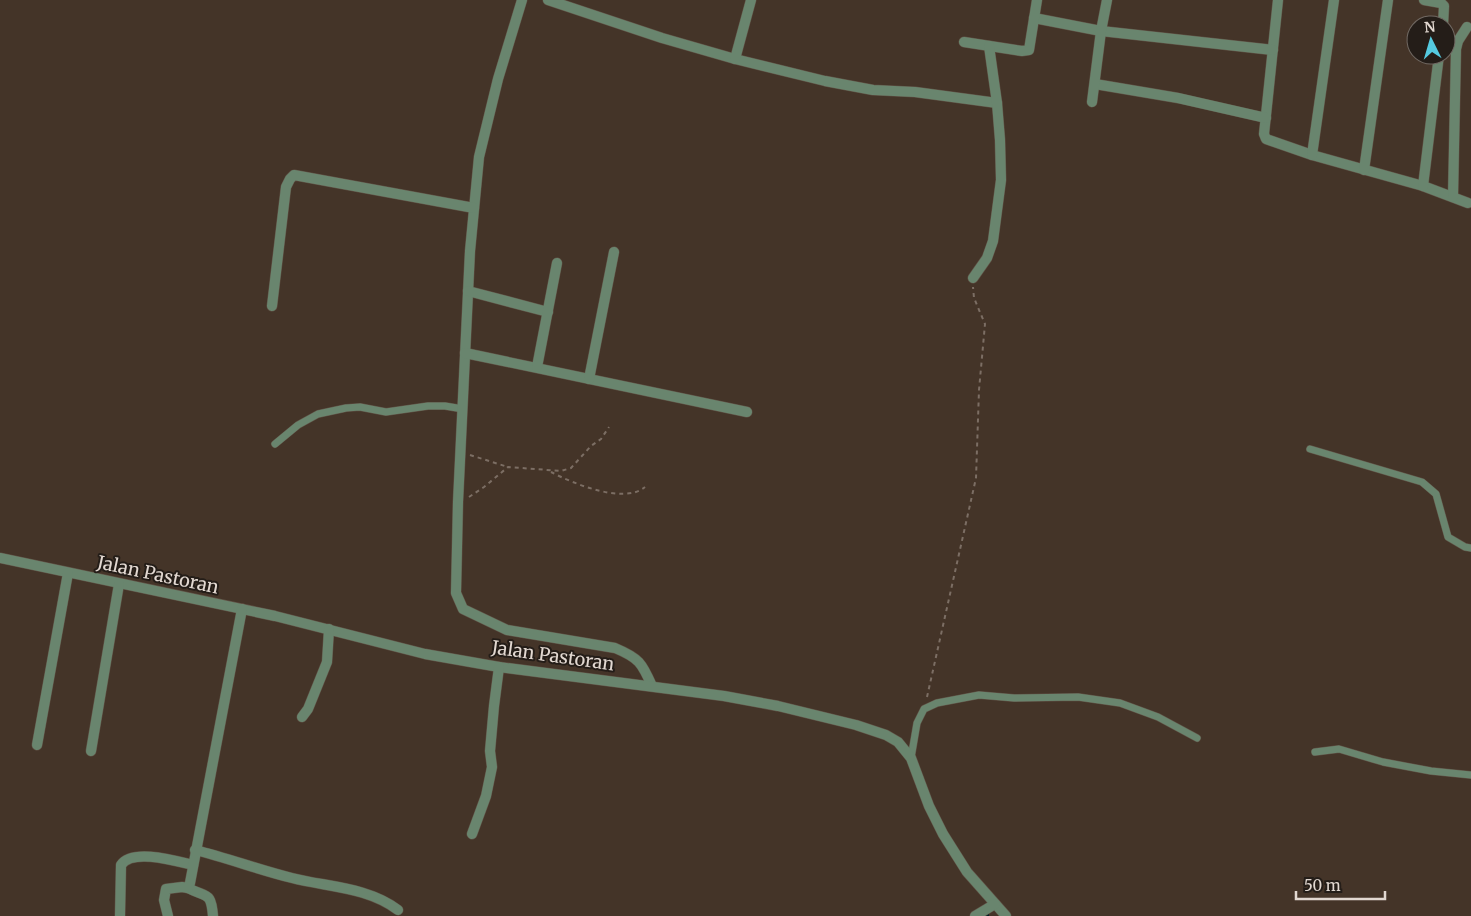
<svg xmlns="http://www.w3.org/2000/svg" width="1471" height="916" font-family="Merriweather,serif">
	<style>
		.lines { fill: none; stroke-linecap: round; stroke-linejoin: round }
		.stream { stroke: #022326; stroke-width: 4 }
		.service-casing { stroke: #605246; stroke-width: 8 }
		.minor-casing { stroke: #605246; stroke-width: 11 }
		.path { stroke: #7c6e64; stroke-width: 2; stroke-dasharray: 4 4; stroke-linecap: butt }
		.service { stroke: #69856e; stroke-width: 7 }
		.minor { stroke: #69856e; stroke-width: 10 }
		.labels { text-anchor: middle; stroke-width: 4; stroke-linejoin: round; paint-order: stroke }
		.street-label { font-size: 18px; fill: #e2d8d1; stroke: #241d18 }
	</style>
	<rect width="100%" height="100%" fill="#443428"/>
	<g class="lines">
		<polyline class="stream" points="985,916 987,915"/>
		<defs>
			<g id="service">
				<polyline points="275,444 298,425 318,414 346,408 360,407 386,412 428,406 445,406 463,409"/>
				<polyline points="1310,449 1422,482 1436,494 1448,537 1465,547 1471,548"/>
				<polyline points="1315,752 1339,749 1383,762 1431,771 1471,775"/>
				<polyline points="911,758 917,723 924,709 937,703 979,695 1014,698 1078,697 1120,703 1158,717 1197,738"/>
			</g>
			<g id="minor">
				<path d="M522 0 498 79 479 157 470 251 458 502 456 593 463 609 507 630 615 648C639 658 642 663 652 686"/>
				<polyline points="548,0 662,38 735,59 825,81 873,90 915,92 997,103"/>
				<polyline points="1278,0 1264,134 1266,139 1312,155 1423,186 1468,203"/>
				<polyline points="1424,0 1441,3 1444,6 1443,25"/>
				<polyline points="1034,18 1101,31 1273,50"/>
				<polyline points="964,42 1022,51 1029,50 1037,0"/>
				<polyline points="735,59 751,0"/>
				<polyline points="1095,84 1178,98 1266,118"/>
				<polyline points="1092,102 1101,31 1107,0"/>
				<polyline points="1312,155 1334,0"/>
				<polyline points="1364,170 1388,0"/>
				<polyline points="1423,186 1439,55"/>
				<polyline points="1453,197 1456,49 1458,41 1467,27"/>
				<polyline points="973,278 987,258 993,241 1001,180 1000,140 997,103 989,46"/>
				<polyline points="468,291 548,312"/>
				<polyline points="272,306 286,187 290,179 294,175 474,208"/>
				<polyline points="465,353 747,412"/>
				<polyline points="537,367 557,263"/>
				<polyline points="589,379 614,252"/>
				<polyline points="0,558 275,616 425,654 499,667 724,696 778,706 856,725 886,735 898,742 911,758 929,806 943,834 967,872 1006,916"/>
				<polyline points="302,717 308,709 327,662 329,629"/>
				<polyline points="37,745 68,573"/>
				<polyline points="91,751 119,584"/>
				<polyline points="472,834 486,796 492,767 490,751 494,706 499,667"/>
				<path d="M195 850C228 858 259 870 292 878 327 887 368 887 398 910"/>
				<path d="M188 888C207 898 211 891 213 916"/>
				<path d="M120 916 121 865C132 848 176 861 193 865"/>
				<polyline points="168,916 164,900 166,889 182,887 188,888 190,883 242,609"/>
				<polyline points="975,916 995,904"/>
			</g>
		</defs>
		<use href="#service" class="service-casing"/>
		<use href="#minor" class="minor-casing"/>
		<g class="path">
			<polyline points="470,455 508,467"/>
			<path d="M551 472C572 483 624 505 645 487"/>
			<polyline points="469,497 484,487 508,467 561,471 571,468 591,446 601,439 609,427"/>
			<polyline points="927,697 976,478 979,390 985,324 974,298 973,287"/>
		</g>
		<use href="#service" class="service"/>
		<use href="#minor" class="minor"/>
	</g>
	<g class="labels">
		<g class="street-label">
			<text transform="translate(158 575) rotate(12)" y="6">Jalan Pastoran</text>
			<text transform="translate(553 656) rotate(8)" y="6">Jalan Pastoran</text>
		</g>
	</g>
	<g transform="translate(1431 40) rotate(355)"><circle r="24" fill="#241d18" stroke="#706862"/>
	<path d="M0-4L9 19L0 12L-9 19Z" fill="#55cae0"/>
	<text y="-8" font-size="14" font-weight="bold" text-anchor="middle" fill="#e2d8d1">N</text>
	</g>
	<path d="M1296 891v8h89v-8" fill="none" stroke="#e2d8d1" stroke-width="2.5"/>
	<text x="1304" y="891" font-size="15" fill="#e2d8d1" stroke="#241d18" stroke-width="4" paint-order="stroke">50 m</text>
</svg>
